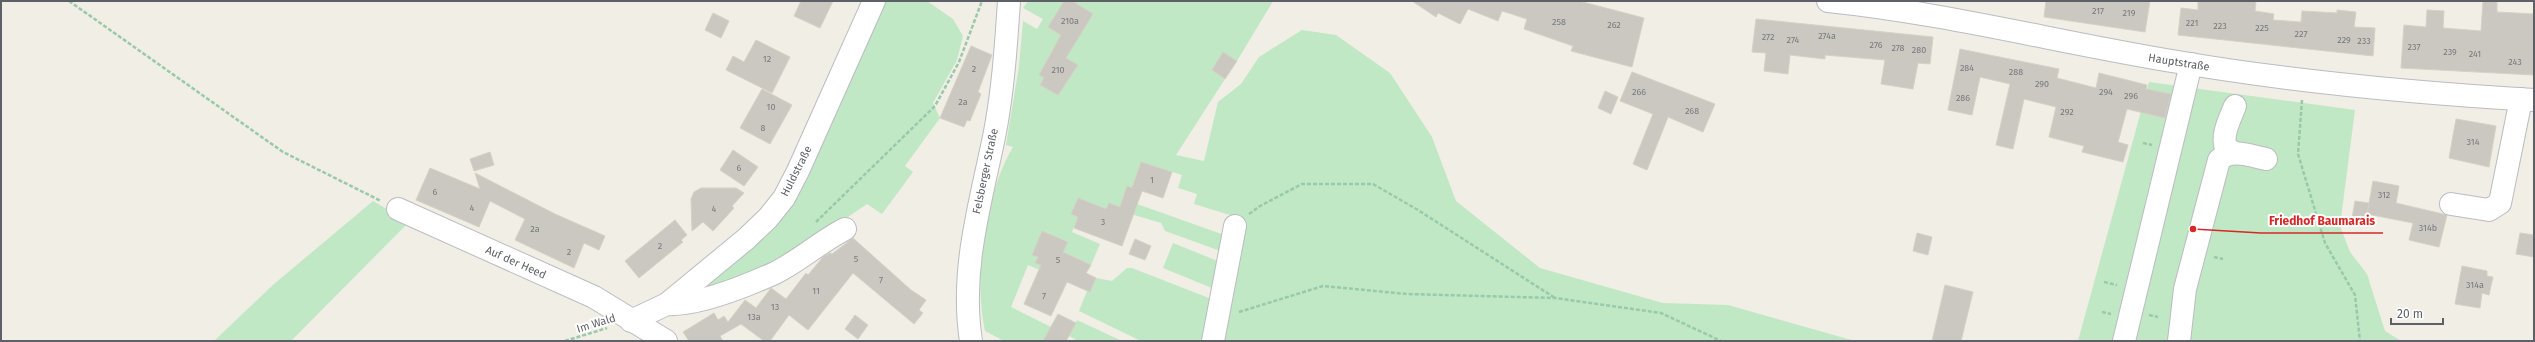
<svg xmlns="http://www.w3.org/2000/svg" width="2535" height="342" font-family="'Fira Sans',sans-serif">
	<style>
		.green { fill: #c1e8c4; fill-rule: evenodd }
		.building { fill: #cbc8c2; stroke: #d5d1c3 }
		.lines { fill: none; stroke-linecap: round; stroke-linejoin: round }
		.minor-casing { stroke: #babcc1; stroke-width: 24 }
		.path { stroke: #99c9ab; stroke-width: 2.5; stroke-dasharray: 4 2; stroke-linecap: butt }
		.minor { stroke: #fff; stroke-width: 22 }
		.labels { text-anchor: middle; stroke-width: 4; stroke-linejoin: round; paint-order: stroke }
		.number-label { font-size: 9px; fill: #787a7d }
		.street-label { font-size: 11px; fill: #5d6066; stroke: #fff }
		.leader { fill: none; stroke: #d62828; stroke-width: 1.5 }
		.callout-dot { fill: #d62828; stroke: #fff; stroke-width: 1.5 }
		.callout-label { font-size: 12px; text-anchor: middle; font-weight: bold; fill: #d62828; stroke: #fff; stroke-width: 4; stroke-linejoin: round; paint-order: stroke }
	</style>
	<rect width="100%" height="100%" fill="#f0eee5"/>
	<g class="green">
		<polygon points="879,1 927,1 953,19 963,36 957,60 933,103 940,118 905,166 913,172 882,214 867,204 779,264 710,294 697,285 749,242"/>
		<path d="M1028 1H1273L1237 61 1223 52 1212 70 1225 79 1176 155 1204 161 1218 102 1241 84 1259 57 1302 30 1336 35 1390 73 1432 137 1456 201 1540 268 1663 303 1728 305 1855 341H1220L1243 219 1194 204 1197 194 1178 188 1182 175 1141 162 1132 188 1127 187 1123 199 1230 237 1226 253 1165 231 1161 223 1134 215V212L1109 203 1106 209 1078 198 1071 214 1078 217 1072 232 1100 244 1091 265 1063 252 1068 242 1042 231 1032 254 1038 257 1035 263 1064 276 1062 279 1028 265 1011 307 1051 327 1043 341H1004L985 331C973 277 985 194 1013 147L1006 145 1019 66 1023 21 1037 29 1043 19 1023 8ZM1052 51 1078 65 1058 95 1040 85 1044 78 1039 75Z"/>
		<polygon points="2149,82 2355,110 2340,226 2350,252 2367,274 2385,331 2401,341 2078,341"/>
		<polygon points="373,201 409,222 291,341 214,341 274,284"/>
		<polygon points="1173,243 1225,264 1219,291 1163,268"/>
		<polygon points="1127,268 1132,268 1214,300 1205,341 1141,341 1079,311 1087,291 1090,292 1096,278 1112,281"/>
		<polygon points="1077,320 1122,341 1078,341 1069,336"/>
	</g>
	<g class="building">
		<polygon points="801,1 833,1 820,28 794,16"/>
		<polygon points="1064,1 1072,1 1093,14 1066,58 1078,65 1058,95 1040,85 1044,78 1039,75 1061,35 1048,27"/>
		<polygon points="1412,1 1579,1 1644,18 1632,67 1571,51 1573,46 1524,29 1527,19 1502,11 1498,21 1468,9 1460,24 1438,13 1436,17"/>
		<polygon points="2046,1 2150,1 2145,32 2044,17"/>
		<polygon points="2198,1 2256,1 2255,11 2274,14 2273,20 2301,22 2302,11 2337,13 2337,10 2356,12 2354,27 2375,28 2373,56 2178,35 2181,8 2198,10"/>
		<polygon points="2483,1 2497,1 2497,12 2534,14 2534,75 2401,68 2404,25 2426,27 2427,10 2444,11 2443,28 2481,31"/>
		<polygon points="713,13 729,21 721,38 705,30"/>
		<polygon points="1756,19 1933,37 1930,64 1918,63 1913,89 1881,84 1885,60 1825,55 1825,59 1790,55 1788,74 1764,71 1766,53 1752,52"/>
		<polygon points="756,40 790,57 772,93 726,70 733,56 744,62"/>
		<polygon points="971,46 992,55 978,92 981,94 970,121 967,120 964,127 940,118"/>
		<polygon points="1960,49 2059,69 2057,78 2096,88 2099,73 2147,85 2146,89 2171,94 2165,118 2127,109 2118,142 2128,145 2123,162 2082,152 2084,146 2049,137 2056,107 2024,99 2013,149 1996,145 2010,84 1980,77 1972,115 1948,110"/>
		<polygon points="1223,52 1237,61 1225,79 1212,70"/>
		<polygon points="1632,72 1715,104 1703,132 1668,117 1647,170 1633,164 1653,114 1620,101"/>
		<polygon points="762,89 792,105 770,144 740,128"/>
		<polygon points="1605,91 1618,97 1611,114 1598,108"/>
		<polygon points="2456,119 2496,126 2489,167 2449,158"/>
		<polygon points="733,150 758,167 744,186 720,170"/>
		<polygon points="490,152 494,165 474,171 470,159"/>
		<polygon points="1141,162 1172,172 1163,198 1142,191 1122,246 1074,228 1078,217 1071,214 1078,198 1106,209 1109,203 1120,207 1127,186 1132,188"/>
		<polygon points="430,168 480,189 475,173 555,214 605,236 599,250 584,243 574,268 515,240 525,219 490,201 479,227 416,200"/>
		<polygon points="2373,181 2399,186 2396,203 2447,215 2439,247 2409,240 2413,223 2367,214"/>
		<polygon points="701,188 736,188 744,193 732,206 734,208 713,231 703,222 692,231 691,199 694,192"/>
		<polygon points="2355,201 2369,203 2365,226 2351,224"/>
		<polygon points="675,220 687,235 681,240 683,242 639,278 625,261"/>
		<polygon points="1042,231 1068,242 1063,252 1091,265 1086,273 1096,278 1090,292 1067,282 1051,316 1024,304 1041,265 1035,263 1038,257 1032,255"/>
		<polygon points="1917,233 1932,237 1928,255 1913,251"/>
		<polygon points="2520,233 2534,235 2534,257 2516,254"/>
		<polygon points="853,238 911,290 926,300 919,310 923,313 914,324 853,273 808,330 789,315 770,341 764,341 741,324 720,336 723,341 689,341 683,332 714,313 718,320 724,316 728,322 745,300 756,308 771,288 786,299 806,273 808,275 823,257 830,253 832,254"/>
		<polygon points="1135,239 1151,246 1145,260 1129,254"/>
		<polygon points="2462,266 2487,271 2487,276 2493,277 2489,295 2482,293 2480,308 2455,304"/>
		<polygon points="1945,285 1973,292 1961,341 1932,341"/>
		<polygon points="1058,314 1076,323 1069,336 1066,341 1043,341"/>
		<polygon points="855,315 868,325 858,339 845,329"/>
	</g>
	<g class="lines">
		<defs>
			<g id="minor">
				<path d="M1828 1C1946 13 2061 43 2178 62 2295 82 2415 93 2534 100"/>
				<path d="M2235 106C2230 119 2221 135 2226 148L2235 153"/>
				<polyline points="2451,204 2489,210 2500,203 2521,99"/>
				<polyline points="398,209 594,297 666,341"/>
				<path d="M667 304C698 306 746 286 775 273 799 261 820 242 845 229"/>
				<polyline points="631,321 667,304 746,239 768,218 784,198 798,171 874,1"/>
				<path d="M971 341C960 271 980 205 994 137 1003 92 1006 46 1009 1"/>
				<polyline points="1213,341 1235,226"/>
				<polyline points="2124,341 2191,64"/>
				<path d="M2179 341 2185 289 2219 160C2231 148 2251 156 2266 159"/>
			</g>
		</defs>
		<use href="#minor" class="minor-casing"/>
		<g class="path">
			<polyline points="69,1 283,152 381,201"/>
			<polyline points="2302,100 2298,154 2325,243 2355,295 2360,341"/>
			<polyline points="2143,143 2152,145"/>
			<polyline points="1249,214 1260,206 1302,184 1373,184 1418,210 1555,298"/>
			<polyline points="816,222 935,106 959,62 982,1"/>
			<polyline points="2214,257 2223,259"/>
			<polyline points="2104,282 2117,285"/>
			<polyline points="1239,312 1323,286 1407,294 1555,298 1661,313 1721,341"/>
			<polyline points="2102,312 2111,314"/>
			<polyline points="2149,315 2158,317"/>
			<polyline points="565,341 607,328"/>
		</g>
		<use href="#minor" class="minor"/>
	</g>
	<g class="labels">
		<g class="number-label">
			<text x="2098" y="14">217</text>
			<text x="2129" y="16">219</text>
			<text x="1070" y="24">210a</text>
			<text x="1559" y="25">258</text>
			<text x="2192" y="26">221</text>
			<text x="1614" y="28">262</text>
			<text x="2220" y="29">223</text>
			<text x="2262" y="31">225</text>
			<text x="2301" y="37">227</text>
			<text x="1827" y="39">274a</text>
			<text x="1768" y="40">272</text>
			<text x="1793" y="43">274</text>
			<text x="2344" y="43">229</text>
			<text x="2364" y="44">233</text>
			<text x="1876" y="48">276</text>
			<text x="2414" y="50">237</text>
			<text x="1898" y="51">278</text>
			<text x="1919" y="53">280</text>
			<text x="2450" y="55">239</text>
			<text x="2475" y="57">241</text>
			<text x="767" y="62">12</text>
			<text x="2515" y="65">243</text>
			<text x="1967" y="71">284</text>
			<text x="974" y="72">2</text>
			<text x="1058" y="73">210</text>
			<text x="2016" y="75">288</text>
			<text x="2042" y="87">290</text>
			<text x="1639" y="95">266</text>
			<text x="2106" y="95">294</text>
			<text x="2131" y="99">296</text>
			<text x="1963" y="101">286</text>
			<text x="963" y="105">2a</text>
			<text x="771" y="110">10</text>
			<text x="1692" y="114">268</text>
			<text x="2067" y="115">292</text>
			<text x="763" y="131">8</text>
			<text x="2473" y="145">314</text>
			<text x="739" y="171">6</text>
			<text x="1152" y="183">1</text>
			<text x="435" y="195">6</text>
			<text x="2384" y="198">312</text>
			<text x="472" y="211">4</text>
			<text x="714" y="212">4</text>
			<text x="1103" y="225">3</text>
			<text x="2428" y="231">314b</text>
			<text x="535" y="232">2a</text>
			<text x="660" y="249">2</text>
			<text x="569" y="255">2</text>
			<text x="856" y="262">5</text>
			<text x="1058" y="263">5</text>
			<text x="881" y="283">7</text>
			<text x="2475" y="288">314a</text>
			<text x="816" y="294">11</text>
			<text x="1044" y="299">7</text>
			<text x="775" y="310">13</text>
			<text x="754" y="320">13a</text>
		</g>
		<g class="street-label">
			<text transform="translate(2179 62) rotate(9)" y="4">Hauptstraße</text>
			<text transform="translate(796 171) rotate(-63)" y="4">Huldstraße</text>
			<text transform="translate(985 171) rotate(-78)" y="4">Felsberger Straße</text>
			<text transform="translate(516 262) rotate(24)" y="4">Auf der Heed</text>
			<text transform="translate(596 323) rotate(-17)" y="4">Im Wald</text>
		</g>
	</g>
	<path class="leader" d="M2193 229L2261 233H2383"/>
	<circle class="callout-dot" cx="2193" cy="229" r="4"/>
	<g class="callout-label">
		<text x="2322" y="225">Friedhof Baumarais</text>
	</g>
	<rect width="2535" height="342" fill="none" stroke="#5d6066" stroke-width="4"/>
	<path d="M2391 318v6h52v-6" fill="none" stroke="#5d6066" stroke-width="2"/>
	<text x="2397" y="318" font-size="12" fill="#5d6066" stroke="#ffffff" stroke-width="3" paint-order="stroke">20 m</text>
</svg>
